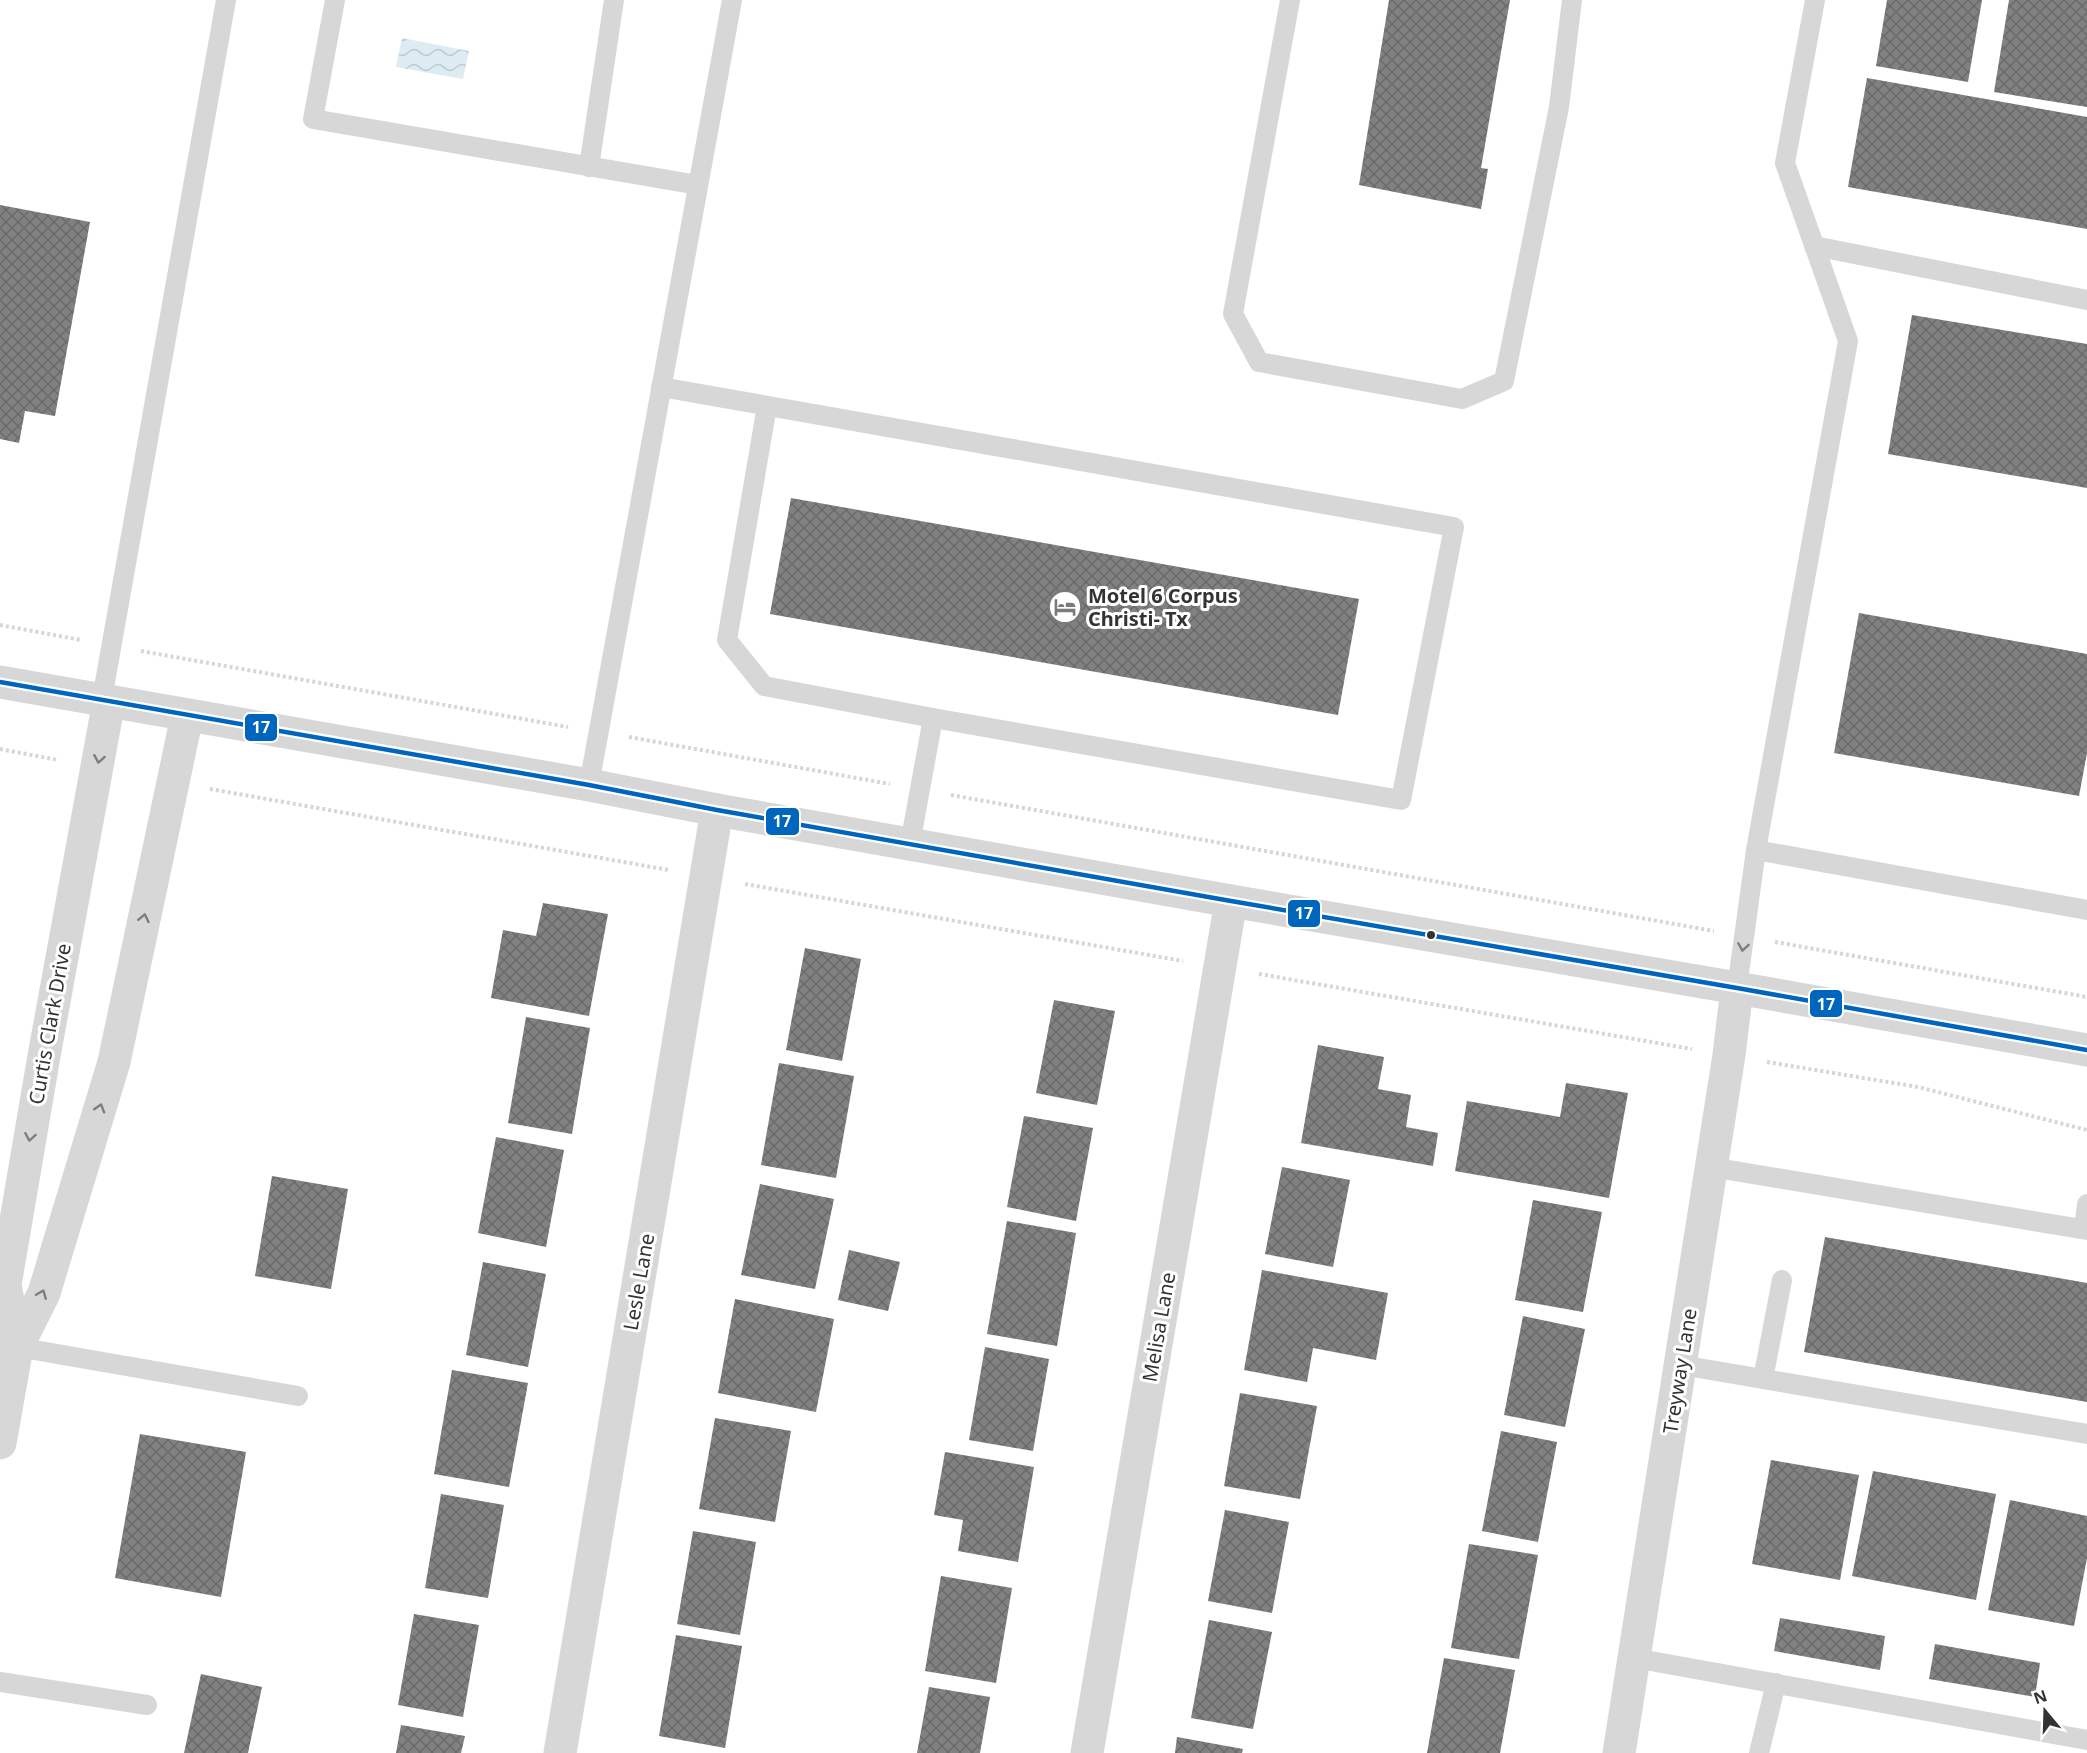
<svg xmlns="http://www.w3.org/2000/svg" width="2087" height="1753" font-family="'Noto Sans',sans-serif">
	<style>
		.water { fill: url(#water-waves) }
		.building { fill: url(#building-cross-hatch) }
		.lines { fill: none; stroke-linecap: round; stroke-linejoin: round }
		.path { stroke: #d6d6d6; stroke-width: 4; stroke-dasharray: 3 3; stroke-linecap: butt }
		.service { stroke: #d7d7d7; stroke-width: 20 }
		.minor { stroke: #d7d7d7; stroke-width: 33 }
		.tertiary { stroke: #d7d7d7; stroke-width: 33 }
		.bus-1-casing { stroke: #fff; stroke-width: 9 }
		.bus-1 { stroke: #0065bd; stroke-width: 4.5 }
		.oneway { stroke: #7d7d7d }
		.bus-dot { fill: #333; stroke: #fff; stroke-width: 2 }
		.labels { text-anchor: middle; stroke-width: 6; stroke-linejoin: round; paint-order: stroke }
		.poi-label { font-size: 20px; font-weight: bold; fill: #333; stroke: #fff; text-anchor: start }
		.street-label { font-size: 20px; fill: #333; stroke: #fff }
		.line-badge { stroke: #fff; stroke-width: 2 }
		.badge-label { font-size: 16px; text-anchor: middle; font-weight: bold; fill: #fff }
	</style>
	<defs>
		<pattern id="water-waves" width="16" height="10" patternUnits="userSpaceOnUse" patternTransform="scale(1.5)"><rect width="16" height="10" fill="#ddebf3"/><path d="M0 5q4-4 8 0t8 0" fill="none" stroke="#becad1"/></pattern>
		<pattern id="building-cross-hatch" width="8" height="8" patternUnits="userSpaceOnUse" patternTransform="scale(1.5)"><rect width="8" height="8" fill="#818181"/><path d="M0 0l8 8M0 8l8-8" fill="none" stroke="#6a6a6a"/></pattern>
	</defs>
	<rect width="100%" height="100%" fill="#fff"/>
	<polygon class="water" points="402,38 469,51 463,79 396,67"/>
	<g class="building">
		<polygon points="1389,0 1510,0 1481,168 1488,169 1481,209 1359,185"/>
		<polygon points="1887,0 1982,0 1968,82 1876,66"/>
		<polygon points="2009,0 2087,0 2087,107 1994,92"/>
		<polygon points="1867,78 2087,117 2087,229 1848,187"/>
		<polygon points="0,205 90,222 55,416 25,411 19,443 0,439"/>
		<polygon points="1912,315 2087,344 2087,488 1888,454"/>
		<polygon points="791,498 1359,599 1338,715 770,614"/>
		<polygon points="1859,613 2087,654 2087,753 2079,796 1834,753"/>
		<polygon points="543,903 608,914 589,1016 491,998 503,930 536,936"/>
		<polygon points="805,948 861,959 842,1061 786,1050"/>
		<polygon points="1054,1000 1115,1011 1097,1105 1036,1093"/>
		<polygon points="526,1017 590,1028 572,1134 508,1123"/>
		<polygon points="1318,1045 1384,1057 1378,1089 1411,1095 1406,1127 1438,1133 1433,1166 1301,1143"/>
		<polygon points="779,1063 854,1076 836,1178 761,1165"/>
		<polygon points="1566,1083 1628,1093 1609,1198 1455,1171 1467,1101 1560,1117"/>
		<polygon points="1024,1116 1093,1128 1076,1221 1007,1207"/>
		<polygon points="496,1137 564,1150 546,1247 478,1233"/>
		<polygon points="1282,1167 1350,1180 1333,1267 1265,1254"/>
		<polygon points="272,1176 348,1189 331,1289 255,1276"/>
		<polygon points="760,1184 834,1199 815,1289 741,1275"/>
		<polygon points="1533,1200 1602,1212 1583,1312 1515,1300"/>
		<polygon points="1007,1221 1076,1233 1057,1346 987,1334"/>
		<polygon points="1825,1237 2087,1283 2087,1402 1804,1352"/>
		<polygon points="849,1250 900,1262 888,1311 838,1300"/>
		<polygon points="483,1262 546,1274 528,1367 466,1355"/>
		<polygon points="1262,1270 1388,1293 1376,1360 1313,1348 1307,1382 1244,1370"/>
		<polygon points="735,1299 834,1319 816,1412 718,1393"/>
		<polygon points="1523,1316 1585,1329 1565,1427 1504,1415"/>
		<polygon points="985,1347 1049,1359 1033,1451 969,1440"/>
		<polygon points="452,1370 528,1383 509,1487 434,1474"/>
		<polygon points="1240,1393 1317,1406 1300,1499 1224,1486"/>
		<polygon points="715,1418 791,1431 775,1522 699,1509"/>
		<polygon points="1501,1431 1557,1442 1538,1542 1482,1531"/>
		<polygon points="140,1434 246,1452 221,1597 115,1578"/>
		<polygon points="945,1452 1034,1467 1018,1562 958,1551 963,1520 934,1515"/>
		<polygon points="1771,1460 1859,1475 1840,1580 1752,1564"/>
		<polygon points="1873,1471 1996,1494 1976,1600 1852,1576"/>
		<polygon points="441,1494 504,1505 488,1598 425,1588"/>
		<polygon points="2010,1500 2087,1516 2087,1558 2074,1626 1988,1610"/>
		<polygon points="1225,1510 1289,1522 1272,1613 1208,1601"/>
		<polygon points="693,1531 756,1542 740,1635 677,1624"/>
		<polygon points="1469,1544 1538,1555 1519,1659 1451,1648"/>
		<polygon points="941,1576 1012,1588 996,1683 925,1671"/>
		<polygon points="414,1614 479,1625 463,1717 398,1705"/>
		<polygon points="1780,1618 1885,1636 1880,1670 1774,1651"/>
		<polygon points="1209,1620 1272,1632 1253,1729 1191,1718"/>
		<polygon points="676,1635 742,1646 725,1748 659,1736"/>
		<polygon points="1935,1644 2040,1663 2035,1697 1929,1679"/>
		<polygon points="1444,1658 1515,1670 1500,1753 1427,1753"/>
		<polygon points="201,1674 262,1687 248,1753 184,1753"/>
		<polygon points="929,1687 990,1697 980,1753 917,1753"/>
		<polygon points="401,1725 465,1736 461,1753 396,1753"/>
		<polygon points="1177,1737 1243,1749 1242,1753 1175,1753"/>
	</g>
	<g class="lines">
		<g class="path">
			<polyline points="0,625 81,640"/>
			<polyline points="141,651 568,727"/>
			<polyline points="629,737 890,784"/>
			<polyline points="0,749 58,760"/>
			<polyline points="210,789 669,870"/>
			<polyline points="951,795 1714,931"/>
			<polyline points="745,884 1183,961"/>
			<polyline points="1775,942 2087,997"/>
			<polyline points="1259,974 1692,1049"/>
			<polyline points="1767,1062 1918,1087 2087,1130"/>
		</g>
		<g class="service">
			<polyline points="335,0 313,119 698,185"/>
			<polyline points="1290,0 1233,314 1259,362 1462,399 1504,381 1559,107 1572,0"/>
			<polyline points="589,167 614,0"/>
			<polyline points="1814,246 2087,300"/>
			<polyline points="661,387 1454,527 1401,800 933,718 910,844"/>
			<polyline points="767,406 727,640 764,686 933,718"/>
			<polyline points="102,699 226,0"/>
			<polyline points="589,785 732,0"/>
			<polyline points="1756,850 2087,910"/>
			<polyline points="1737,988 1756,850 1848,341 1785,163 1815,0"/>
			<polyline points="1711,1167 2087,1230"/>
			<polyline points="2084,1229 2087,1204"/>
			<polyline points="17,1347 298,1396"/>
			<polyline points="1681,1365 2087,1434"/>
			<polyline points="1763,1379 1782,1280"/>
			<polyline points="1634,1658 2087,1740"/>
			<polyline points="0,1682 147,1705"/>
			<polyline points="1759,1753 1776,1683"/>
		</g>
		<g class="minor">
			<polyline points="17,1347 5,1285 44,1056 109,701"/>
			<polyline points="0,1443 17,1347 44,1293 114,1062 187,716"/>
			<polyline points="560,1753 717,810"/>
			<polyline points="1087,1753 1231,901"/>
		</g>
		<g class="tertiary">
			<polyline points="0,682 589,785 717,810 1231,901 1737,988 2087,1050"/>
			<polyline points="1619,1753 1729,1055 1737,988"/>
		</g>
		<defs>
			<polyline id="bus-1" points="0,682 589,785 717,810 1231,901 1737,988 2087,1050"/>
		</defs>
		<use href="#bus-1" class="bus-1-casing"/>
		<use href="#bus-1" class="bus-1"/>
	</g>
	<defs><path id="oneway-chevron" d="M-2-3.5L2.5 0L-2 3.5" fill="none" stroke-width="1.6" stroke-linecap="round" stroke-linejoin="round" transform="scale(1.5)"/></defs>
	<g class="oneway">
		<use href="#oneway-chevron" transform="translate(99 759) rotate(100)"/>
		<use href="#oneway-chevron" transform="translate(144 918) rotate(-78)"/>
		<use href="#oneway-chevron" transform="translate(1743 947) rotate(99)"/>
		<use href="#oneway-chevron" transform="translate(100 1108) rotate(-73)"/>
		<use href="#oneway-chevron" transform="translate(30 1137) rotate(100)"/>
		<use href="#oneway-chevron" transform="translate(42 1294) rotate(-68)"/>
	</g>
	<defs>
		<symbol id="hotel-ring" viewBox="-11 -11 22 22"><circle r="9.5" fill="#fff" stroke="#7a7a7a" stroke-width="1.5"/><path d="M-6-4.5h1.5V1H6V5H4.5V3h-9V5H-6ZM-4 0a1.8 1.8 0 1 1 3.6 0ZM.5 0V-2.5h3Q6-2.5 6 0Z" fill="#7a7a7a"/></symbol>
	</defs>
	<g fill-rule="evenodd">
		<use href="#hotel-ring" x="1046" y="588" width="38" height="38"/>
	</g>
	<circle class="bus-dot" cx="1431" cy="935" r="5"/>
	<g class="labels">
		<g class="poi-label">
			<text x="1088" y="603">Motel 6 Corpus<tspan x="1088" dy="23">Christi- Tx</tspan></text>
		</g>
		<g class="street-label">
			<text transform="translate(50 1024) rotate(-80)" y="7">Curtis Clark Drive</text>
			<text transform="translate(639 1282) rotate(-80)" y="7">Lesle Lane</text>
			<text transform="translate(1159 1327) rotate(-80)" y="7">Melisa Lane</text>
			<text transform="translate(1680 1371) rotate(-81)" y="7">Treyway Lane</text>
		</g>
	</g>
	<g class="line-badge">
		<rect x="244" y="713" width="34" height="29" rx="6" fill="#0065bd"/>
		<rect x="765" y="807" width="35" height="29" rx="6" fill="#0065bd"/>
		<rect x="1287" y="899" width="34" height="29" rx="6" fill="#0065bd"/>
		<rect x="1809" y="989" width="34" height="29" rx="6" fill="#0065bd"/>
	</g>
	<g class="badge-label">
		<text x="261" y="733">17</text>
		<text x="782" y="827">17</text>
		<text x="1304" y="919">17</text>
		<text x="1826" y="1010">17</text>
	</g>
	<g transform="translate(2045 1711) rotate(341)" stroke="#ffffff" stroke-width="4.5" paint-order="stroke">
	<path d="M0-4.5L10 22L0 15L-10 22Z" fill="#333333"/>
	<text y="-9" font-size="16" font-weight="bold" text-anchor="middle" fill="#333333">N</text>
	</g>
</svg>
